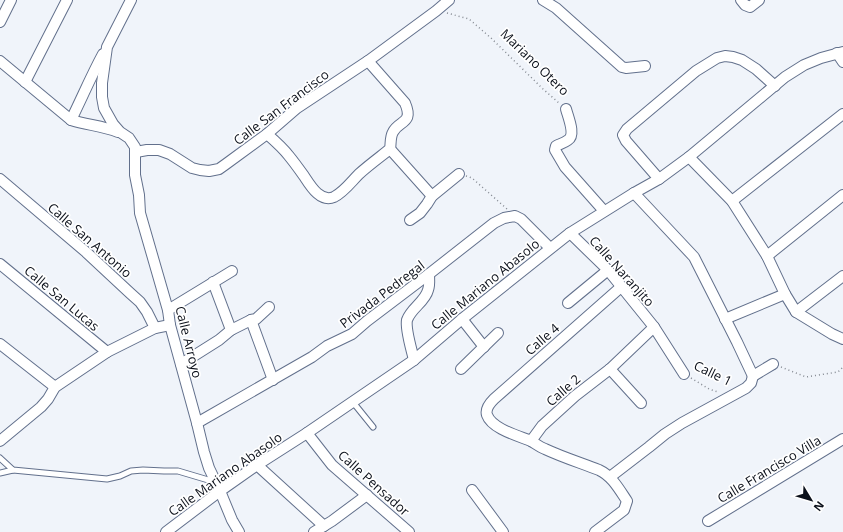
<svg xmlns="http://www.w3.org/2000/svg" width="843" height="532" font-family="'Open Sans',sans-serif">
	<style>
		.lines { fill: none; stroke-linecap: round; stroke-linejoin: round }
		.service-casing { stroke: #62708c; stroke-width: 7 }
		.minor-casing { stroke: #62708c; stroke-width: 12 }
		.path { stroke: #858a92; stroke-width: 1.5; stroke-dasharray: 1 3; stroke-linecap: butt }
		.service { stroke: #fff; stroke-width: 5 }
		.minor { stroke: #fff; stroke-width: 10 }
		.labels { text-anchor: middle; stroke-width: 3.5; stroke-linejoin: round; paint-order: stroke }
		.street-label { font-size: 13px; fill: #0b101a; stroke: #fff }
	</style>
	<rect width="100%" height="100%" fill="#f0f4fa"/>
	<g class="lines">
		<defs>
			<g id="service">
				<polyline points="352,401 373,427"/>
				<polyline points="0,458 13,470 107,479 120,476 131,471 143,470 164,471 178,471 215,482"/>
				<polyline points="0,473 13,470"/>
			</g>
			<g id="minor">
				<polyline points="131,0 107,47 102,83 102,97 104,108 113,124 120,132 129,138 135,147 135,175 139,195 140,213 168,310 170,325 197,423 204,452 209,468 220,491 232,520 239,532"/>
				<polyline points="543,0 556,8 622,67 626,68 645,66"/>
				<polyline points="741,0 745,5 750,7 759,0"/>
				<polyline points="0,22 11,0"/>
				<polyline points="837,53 843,62"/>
				<path d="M0 61 71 120C87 125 103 126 118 132"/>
				<polyline points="25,82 67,0"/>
				<path d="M566 109C568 117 576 135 568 140 564 143 560 144 556 146L555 150 565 167 604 211"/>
				<path d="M71 120C82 98 91 76 103 54"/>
				<path d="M267 134C275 141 283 148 289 156 294 162 299 169 304 176 310 185 320 203 334 197 344 192 351 182 359 174 369 165 380 157 390 149 391 144 390 137 393 132 399 120 414 124 405 103L368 61"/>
				<polyline points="390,149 432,196"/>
				<polyline points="136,152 147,150 159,150 170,154 192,168 200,170 209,171 219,169 226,164 267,134 297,108 368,61 436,11 449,0"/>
				<polyline points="689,157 732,201 767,256 785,294 796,312 832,334 843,339"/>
				<polyline points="0,179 86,252 130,293 140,302 147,312 155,328"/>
				<polyline points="659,179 626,141 623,135 627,129 696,71 717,58 725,56 733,57 742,60 756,69 775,86"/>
				<polyline points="634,193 694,257 737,342 753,376"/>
				<polyline points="732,201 843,114"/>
				<polyline points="410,220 420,213 427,204 432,196 459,174"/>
				<polyline points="570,233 608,270 654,327 684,374"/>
				<polyline points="767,256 843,195"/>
				<polyline points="0,264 107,352"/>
				<polyline points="213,282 231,330"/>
				<polyline points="568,303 608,270"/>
				<polyline points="168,310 232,271"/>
				<polyline points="796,312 843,276"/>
				<polyline points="462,319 484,347"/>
				<polyline points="725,319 785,294"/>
				<polyline points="251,320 273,380"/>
				<polyline points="0,344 55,387"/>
				<path d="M414 360C412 351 405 329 407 320 411 308 425 302 428 290 430 285 429 279 429 274"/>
				<polyline points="181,364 219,340 231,330 251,320 256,319 269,307"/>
				<polyline points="461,369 498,333"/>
				<polyline points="610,369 641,403"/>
				<polyline points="753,376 773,364"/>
				<polyline points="197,423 312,357 327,346 352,334 367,321 429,274 494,223 504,218 515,216 521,219 550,248"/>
				<polyline points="307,433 332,465 409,532"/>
				<polyline points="0,441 41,407 48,399 55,387 107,352 155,328 170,325"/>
				<polyline points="531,441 542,426 575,396 610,369 654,327"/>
				<polyline points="257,465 324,526"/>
				<polyline points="610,477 649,447 665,434 682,423 746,388 751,383 753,376"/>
				<polyline points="472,490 503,532"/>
				<polyline points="708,521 843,439"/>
				<polyline points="166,532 220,491 257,465 307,433 414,360 462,319 570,233 634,193 659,179 689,157 785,77 804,65 821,58 843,52"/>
				<polyline points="314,532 332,521 367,495"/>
				<path d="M595 532 624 510 627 501C619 489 612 476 599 470 581 463 562 457 545 449 540 447 536 444 531 441 519 436 492 429 487 415 485 409 490 403 494 399L621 287"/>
			</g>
		</defs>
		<use href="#service" class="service-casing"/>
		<use href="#minor" class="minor-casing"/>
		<g class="path">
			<polyline points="447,13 469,19 491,38 543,89 559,103"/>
			<polyline points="466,176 472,178 507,209"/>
			<polyline points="781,367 806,377 838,372 843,367"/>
			<polyline points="691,378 709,389 718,392"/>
		</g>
		<use href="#service" class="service"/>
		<use href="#minor" class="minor"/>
	</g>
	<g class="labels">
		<g class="street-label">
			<text transform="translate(535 62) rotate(44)" y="5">Mariano Otero</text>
			<text transform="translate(281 107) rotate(-37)" y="5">Calle San Francisco</text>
			<text transform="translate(90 240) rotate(41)" y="5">Calle San Antonio</text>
			<text transform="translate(622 271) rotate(48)" y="5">Calle Naranjito</text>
			<text transform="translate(485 284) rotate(-39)" y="5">Calle Mariano Abasolo</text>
			<text transform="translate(382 294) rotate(-37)" y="5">Privada Pedregal</text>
			<text transform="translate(62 298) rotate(40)" y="5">Calle San Lucas</text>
			<text transform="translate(542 339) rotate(-41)" y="5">Calle 4</text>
			<text transform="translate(189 342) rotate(76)" y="5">Calle Arroyo</text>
			<text transform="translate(713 373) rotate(26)" y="5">Calle 1</text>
			<text transform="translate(563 390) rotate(-41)" y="5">Calle 2</text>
			<text transform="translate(769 469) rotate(-31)" y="5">Calle Francisco Villa</text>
			<text transform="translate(225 474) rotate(-35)" y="5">Calle Mariano Abasolo</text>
			<text transform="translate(374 483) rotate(42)" y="5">Calle Pensador</text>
		</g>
	</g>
	<g transform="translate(811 500) rotate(128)" stroke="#ffffff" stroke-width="3" paint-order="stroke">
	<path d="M0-3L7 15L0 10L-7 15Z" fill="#0b101a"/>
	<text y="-6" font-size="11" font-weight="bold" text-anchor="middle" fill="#0b101a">N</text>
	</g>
</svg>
